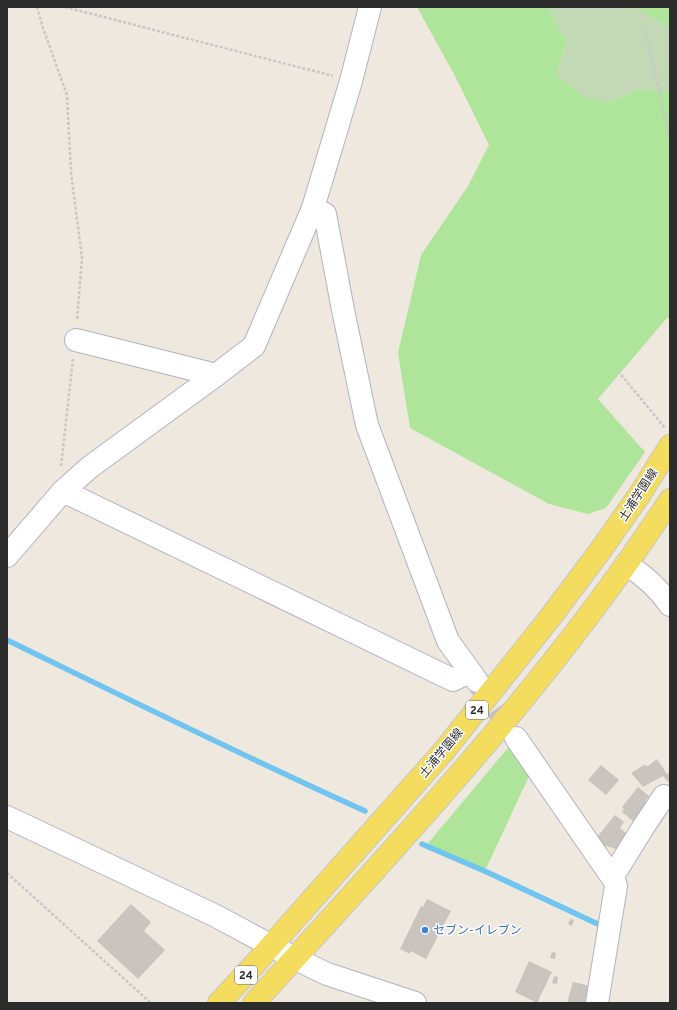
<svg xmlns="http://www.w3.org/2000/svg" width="677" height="1010" font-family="Overpass,'Noto Sans JP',sans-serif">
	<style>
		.green { fill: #aee59a }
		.cemetery { fill: #c3d8b5 }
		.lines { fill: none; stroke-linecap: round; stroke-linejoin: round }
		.stream { stroke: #70c4f0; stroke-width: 5.5 }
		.building { fill: #c9c5be }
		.minor-tunnel { stroke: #c7c2ba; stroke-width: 22; stroke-dasharray: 22 11; stroke-linecap: butt }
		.minor-casing { stroke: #b2b3c0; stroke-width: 24 }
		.major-casing { stroke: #c8c8c8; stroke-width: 24 }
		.path { stroke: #c8c8c8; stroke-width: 2.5; stroke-dasharray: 3 2; stroke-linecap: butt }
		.minor { stroke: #fff; stroke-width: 22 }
		.major { stroke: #f3dc5e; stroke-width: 22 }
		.shop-dot { fill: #3f7fe0; stroke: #fff; stroke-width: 1.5 }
		.labels { text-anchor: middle; stroke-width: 3; stroke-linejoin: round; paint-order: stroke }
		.shield { fill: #fff; stroke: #6b6b6b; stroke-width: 1 }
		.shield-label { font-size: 11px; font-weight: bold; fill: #2c2c2c }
		.street-label { font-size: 12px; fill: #2c2c2c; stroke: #fff }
		.shop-label { font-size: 12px; fill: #366cbe; stroke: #fff; text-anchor: start }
	</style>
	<rect width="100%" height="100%" fill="#eee8de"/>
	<g class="green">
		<polygon points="417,7 548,7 567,42 556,74 608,102 641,89 670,92 670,319 667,318 598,399 645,452 606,508 588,514 549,504 410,428 398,353 421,255 468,186 489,145 455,76"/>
		<polygon points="634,7 670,7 670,28"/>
		<polygon points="512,743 530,774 484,873 424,848"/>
	</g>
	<polygon class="cemetery" points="548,7 634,7 670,28 670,92 641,89 608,102 584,97 556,74 567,42"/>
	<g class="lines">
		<g class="stream">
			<path d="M7 640C126 698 245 757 365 811"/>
			<polyline points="422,844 489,873 602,926"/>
		</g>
	</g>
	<g class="building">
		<polygon points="657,759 667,774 670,772 670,780 668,782 663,776 643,787 631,773 644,765 648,766"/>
		<polygon points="601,765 619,780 606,795 588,780"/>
		<polygon points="638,787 649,796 645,801 649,804 637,819 635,818 633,821 622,812 624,809 622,807"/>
		<polygon points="615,815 624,822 620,828 627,834 616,849 602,845 598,836"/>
		<polygon points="427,899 451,911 426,959 411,951 410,954 400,949 421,906 423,907"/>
		<polygon points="131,904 151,922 144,931 165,950 138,979 97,941"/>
		<polygon points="570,919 574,920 572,926 568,924"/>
		<polygon points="552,952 556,953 555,959 550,958"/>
		<polygon points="529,961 552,972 537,1003 515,992"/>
		<polygon points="554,976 558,977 557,984 552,983"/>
		<polygon points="573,982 590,986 585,1003 567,1003"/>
	</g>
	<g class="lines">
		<polyline class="minor-tunnel" points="477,682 515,736"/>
		<defs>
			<g id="minor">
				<polyline points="313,208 325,214 343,310 367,425 448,641 477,681"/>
				<polyline points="76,340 216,375"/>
				<polyline points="63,491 453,680 469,672"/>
				<polyline points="7,556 63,491 90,467 216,375 254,346 313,208 351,81 370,7"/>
				<path d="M626 564C642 574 659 589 670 605"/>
				<polyline points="516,738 614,880 616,886 597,1003"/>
				<polyline points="7,817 216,916 294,958 327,974 415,1003"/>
				<polyline points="613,876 644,826 664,796"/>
			</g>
			<g id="major">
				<polyline points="219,1003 246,974 443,752 549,619 600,551 640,494 670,446"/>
				<path d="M254 1003C400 842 551 683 670 500"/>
			</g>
		</defs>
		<use href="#minor" class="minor-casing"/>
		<use href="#major" class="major-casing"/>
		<g class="path">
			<polyline points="37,7 43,28 67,95 71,172 82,258 77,320"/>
			<polyline points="65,7 333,76"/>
			<polyline points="645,29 670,139"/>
			<polyline points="618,371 665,428"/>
			<polyline points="61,466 73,359"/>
			<polyline points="7,873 151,1003"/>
		</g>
		<use href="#minor" class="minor"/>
		<use href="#major" class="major"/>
	</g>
	<circle class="shop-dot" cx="425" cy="930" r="4"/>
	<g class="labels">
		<g class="shield">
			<rect x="466" y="701" width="22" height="18" rx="3"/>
			<rect x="235" y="966" width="22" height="18" rx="3"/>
		</g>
		<g class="shield-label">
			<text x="477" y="714">24</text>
			<text x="246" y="979">24</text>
		</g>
		<g class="street-label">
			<text transform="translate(638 495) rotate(-57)" y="4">土浦学園線</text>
			<text transform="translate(441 753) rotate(-50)" y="4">土浦学園線</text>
		</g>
		<g class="shop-label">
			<text x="433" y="934">セブン-イレブン</text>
		</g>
	</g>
	<rect width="677" height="1010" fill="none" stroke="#2c2c2c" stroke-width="16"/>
</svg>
